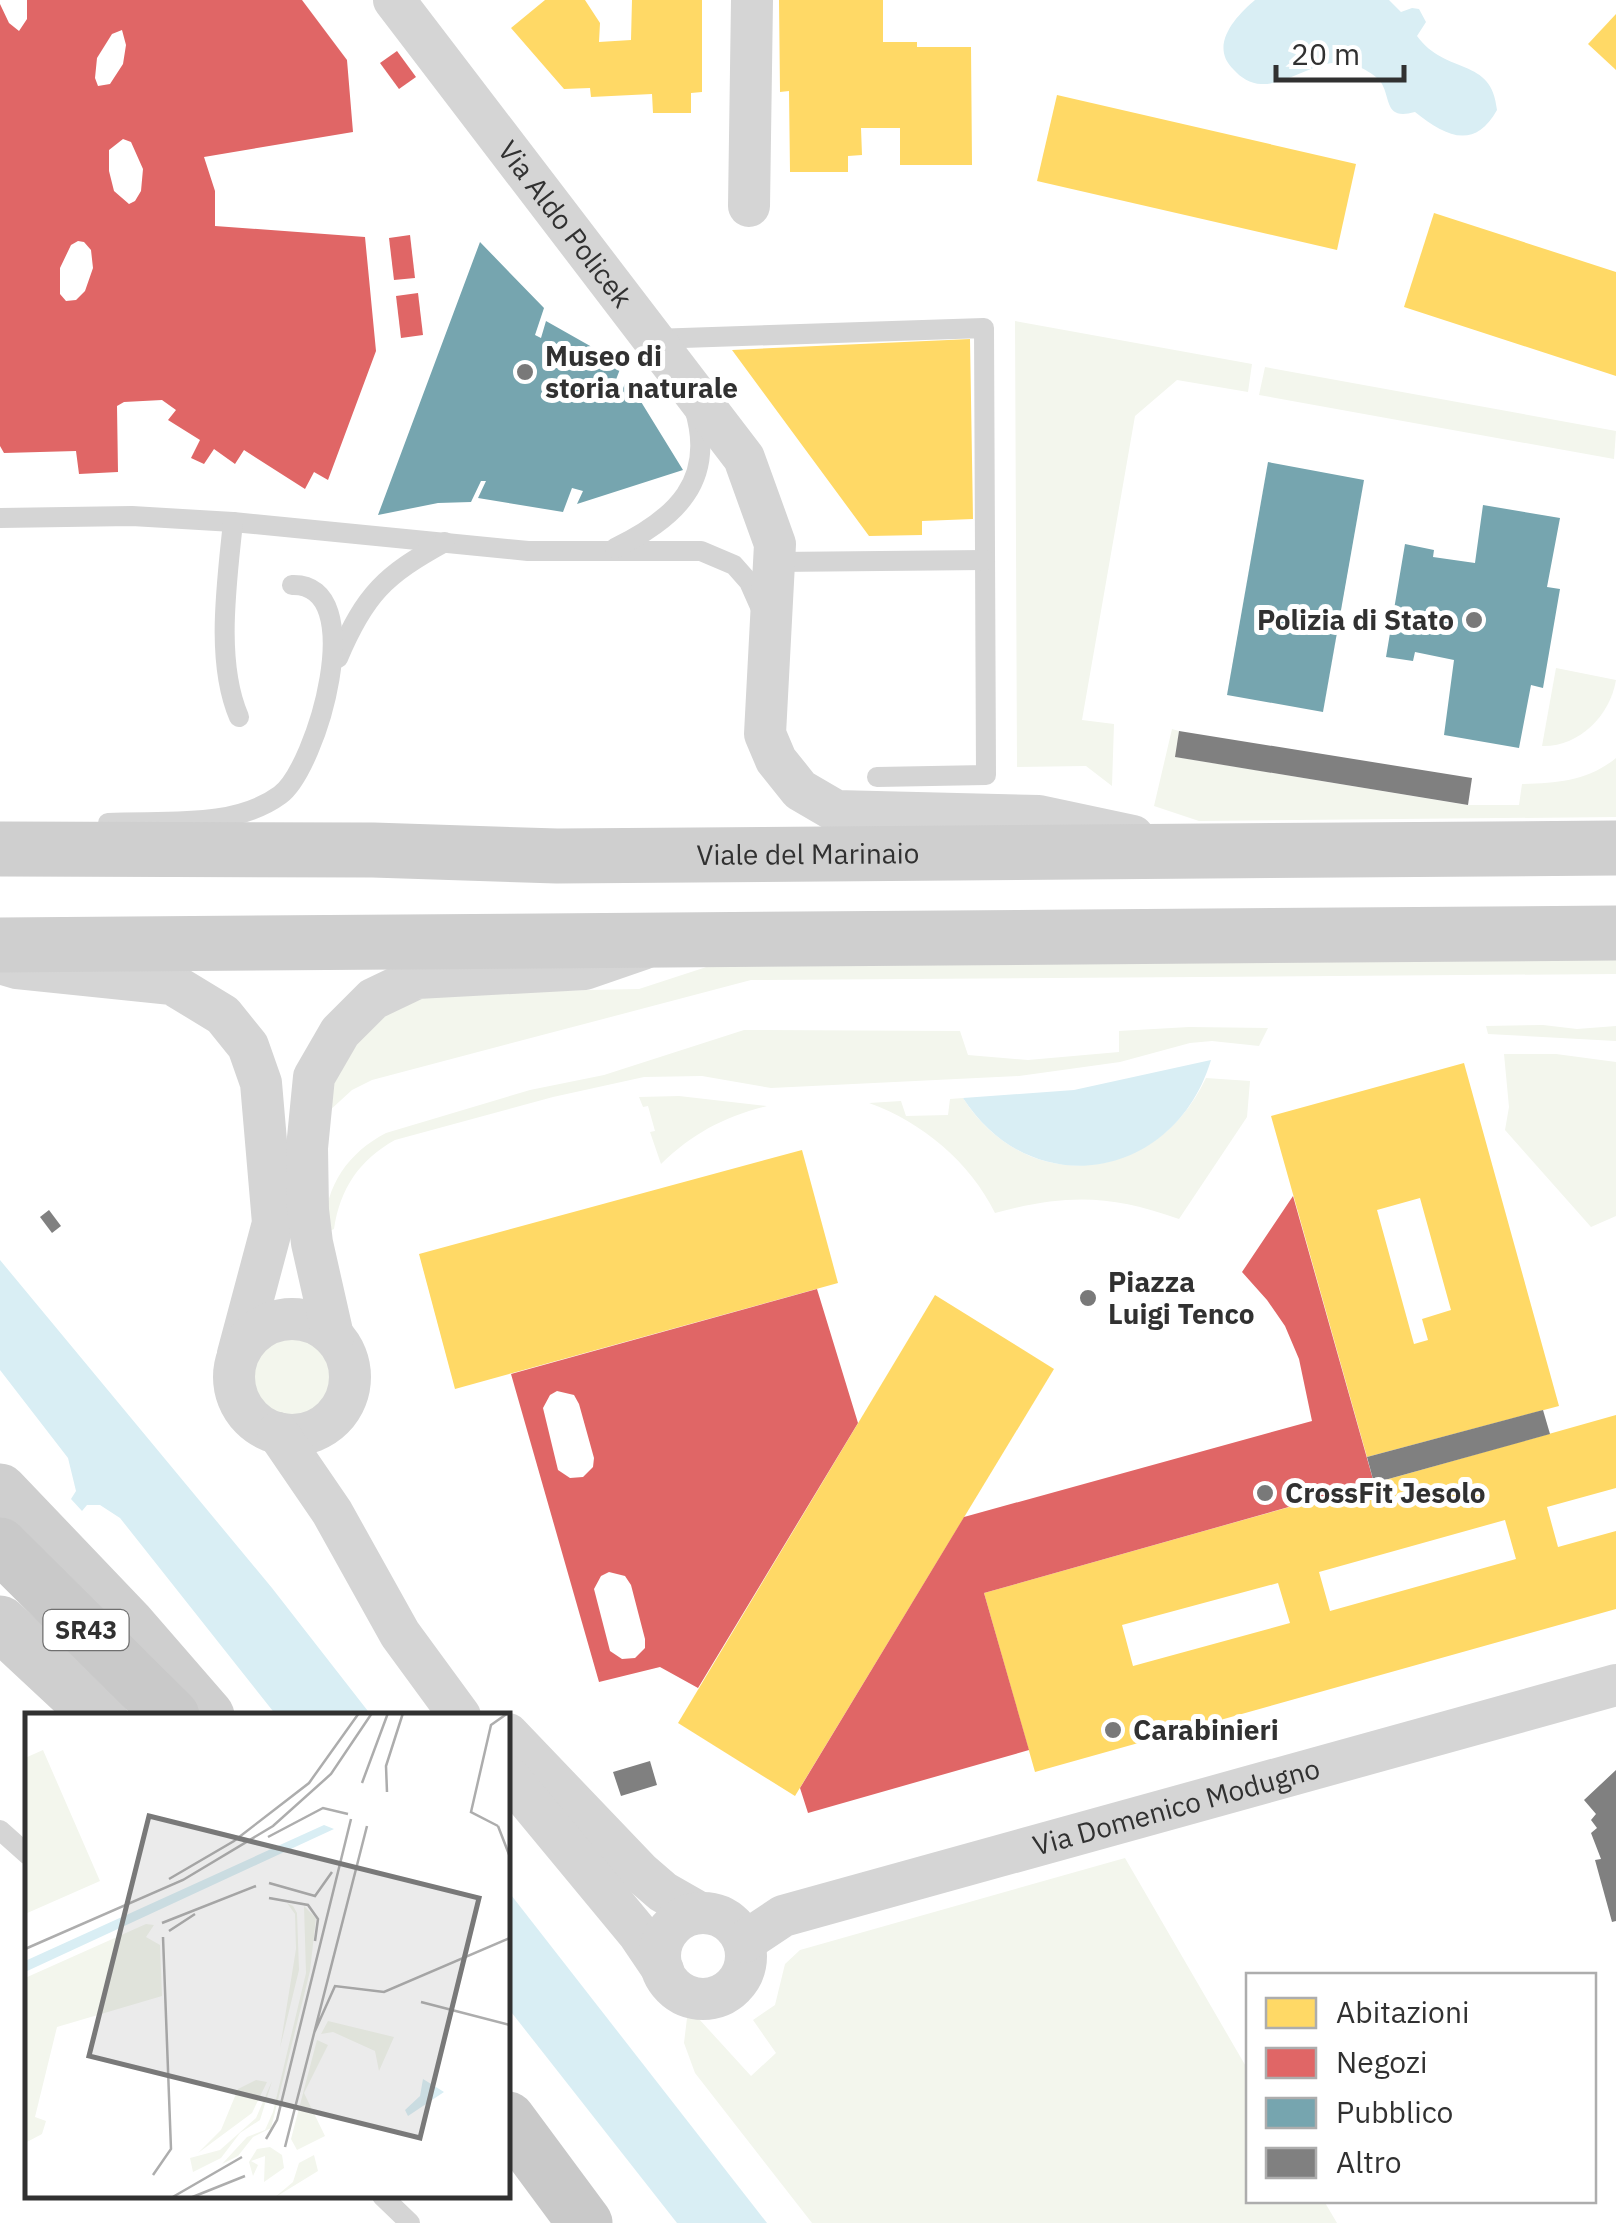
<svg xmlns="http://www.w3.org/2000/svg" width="1616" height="2223" font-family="'IBM Plex Sans',sans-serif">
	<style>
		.green { fill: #f3f6ed }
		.water { fill: #d9eef4 }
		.homes { fill: #ffd966; fill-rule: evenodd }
		.shops { fill: #e06666; fill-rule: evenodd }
		.public { fill: #76a5af }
		.building { fill: #808080 }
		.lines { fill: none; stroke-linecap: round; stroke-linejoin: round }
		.lane { stroke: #d5d5d5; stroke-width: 20 }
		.street { stroke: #d5d5d5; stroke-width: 42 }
		.secondary { stroke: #cfcfcf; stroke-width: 55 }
		.primary { stroke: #c9c9c9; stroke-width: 55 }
		.poi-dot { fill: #797979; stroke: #fff; stroke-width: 4 }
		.labels { text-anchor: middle; stroke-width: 10; stroke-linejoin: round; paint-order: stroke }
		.shield { fill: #fff; stroke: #6f6f6f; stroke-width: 2.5 }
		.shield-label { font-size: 25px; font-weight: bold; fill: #313131 }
		.street-label { font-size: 28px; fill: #313131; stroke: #fff }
		.poi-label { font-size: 28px; font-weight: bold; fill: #313131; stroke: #fff; text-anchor: start }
		.inset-road { fill: none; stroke: #adadad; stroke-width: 2.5 }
		.view { fill: #797979; fill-opacity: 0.15; stroke: #797979; stroke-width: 5 }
		.inset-edge { fill: none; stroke: #313131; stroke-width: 5 }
	</style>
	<rect width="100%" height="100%" fill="#fff"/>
	<g class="green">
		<polygon points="1015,321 1252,364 1248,392 1177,380 1135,416 1082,720 1114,724 1112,786 1086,766 1017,767"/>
		<polygon points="1265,367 1616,431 1614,459 1259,395"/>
		<path d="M1556 668 1616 680C1610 716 1579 747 1542 746Z"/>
		<path d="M1172 729 1179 731 1176 757 1467 805H1519L1522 784C1557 783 1588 781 1616 758V817L1199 821 1154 806Z"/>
		<polygon points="1616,957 1616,974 751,980 372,1080 352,1090 328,1112 332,1071 372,1020 422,993 639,989 734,958"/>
		<polygon points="1543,1025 1577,1029 1616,1026 1616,1041 1488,1034 1486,1026"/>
		<path d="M1189 1027 1268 1028 1259 1046 1212 1041 1190 1043 1120 1062 1019 1076 771 1088 702 1076 644 1077 553 1097 395 1140C359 1160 340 1189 334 1229L325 1233C323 1189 347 1153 386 1133L530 1090 604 1075 744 1030 960 1031 968 1055 1028 1060 1119 1052V1031Z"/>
		<polygon points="1504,1054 1556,1054 1616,1062 1616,1216 1591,1227 1505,1130 1509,1107"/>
		<path d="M1206 1078 1250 1081 1247 1117 1179 1219C1110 1194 1065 1194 995 1213 970 1162 922 1122 869 1103L901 1101 906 1116 948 1115 950 1099 963 1098C1027 1198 1157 1183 1206 1078Z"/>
		<path d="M679 1096 767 1106C724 1117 693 1133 661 1164L650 1132 655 1131 648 1106 643 1107 639 1097Z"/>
		<circle cx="292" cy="1376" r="40"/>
		<polygon points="1125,1858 1248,2070 1248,2200 1324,2201 1337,2223 812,2223 695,2073 684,2043 687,2018 699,2019 751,2076 776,2053 753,2020 775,2005 785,1964 800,1950"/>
	</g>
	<g class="water">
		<path d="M1255 0H1389L1401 12 1412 8 1419 9 1426 22 1417 36C1446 76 1492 56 1497 110 1474 151 1445 136 1415 112 1385 120 1391 101 1382 84 1377 75 1360 66 1350 64 1319 56 1291 85 1261 84 1251 84 1240 77 1234 70 1208 46 1236 16 1255 0Z"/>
		<path d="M1211 1060C1175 1180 1032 1205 963 1098L1074 1090Z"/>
		<polygon points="0,1260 272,1588 371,1715 276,1715 120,1518 100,1505 87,1505 82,1511 71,1499 76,1491 68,1458 0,1370"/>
		<polygon points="508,1891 767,2223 677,2223 508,2008"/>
	</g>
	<g class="homes">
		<polygon points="545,0 585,0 600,23 599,42 631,40 632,0 702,0 702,92 691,93 691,113 653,113 652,94 591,97 590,88 564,89 511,28"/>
		<polygon points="779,0 883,0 883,42 917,42 917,47 971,47 972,165 900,165 900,128 861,128 862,155 848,156 848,172 790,172 789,91 780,92"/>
		<polygon points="1616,14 1616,70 1588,44"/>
		<polygon points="1057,95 1356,164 1337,250 1037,181"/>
		<polygon points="1434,213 1616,272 1616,376 1404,307"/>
		<polygon points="970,339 973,519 922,521 922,535 869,536 732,350"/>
		<path d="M1464 1063 1559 1406 1367 1457 1271 1116ZM1420 1198 1451 1310 1422 1319 1428 1340 1414 1344 1377 1210Z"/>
		<polygon points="802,1150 838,1283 455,1389 419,1254"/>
		<polygon points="935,1295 1054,1369 795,1796 678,1723"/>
		<path d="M1616 1415V1488L1547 1507 1558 1547 1616 1531V1609L1035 1772 984 1593ZM1505 1520 1516 1559 1330 1611 1319 1572ZM1278 1583 1290 1623 1133 1666 1122 1625Z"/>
	</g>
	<g class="shops">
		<path d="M27 0H302L347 60 353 132 204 157 215 191V226L365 237 376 351 328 480 314 472 305 489 244 450 235 464 214 449 204 464 191 458 200 440 168 420 176 410 162 400 124 402 117 406 118 472 79 474 76 451 4 453 0 446V4L9 23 19 31 27 19ZM122 30 126 45 123 64 110 84 98 86 95 78 97 58 112 34ZM123 139 131 142 143 169 141 191 135 201 129 204 114 191 109 171V150ZM78 241 84 242 91 250 93 268 85 291 76 300 66 301 60 294V268L71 245Z"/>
		<polygon points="397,51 416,77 399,89 380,63"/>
		<polygon points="410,235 415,278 394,280 389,238"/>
		<polygon points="418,293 423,335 401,338 396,296"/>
		<polygon points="1293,1196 1374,1483 984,1593 1029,1750 808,1813 800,1788 964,1517 1312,1421 1299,1359 1285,1326 1267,1300 1242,1272"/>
		<path d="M817 1289 858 1423 698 1688 660 1667 599 1682 511 1374ZM557 1391 574 1395 579 1404 594 1458 593 1467 583 1477 570 1478 558 1470 543 1408 550 1395ZM609 1572 625 1576 631 1585 645 1639V1648L635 1658 622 1659 610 1651 594 1589 601 1576Z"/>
	</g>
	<g class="public">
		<polygon points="480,242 544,308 535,335 541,338 546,321 622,364 612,390 621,393 627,379 683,470 577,504 583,491 572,488 563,512 478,498 486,481 481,481 471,502 438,503 378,515"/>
		<polygon points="1268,462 1364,480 1323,712 1227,695"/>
		<polygon points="1483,505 1560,518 1547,587 1560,589 1543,688 1531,685 1519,748 1444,735 1454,660 1415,652 1413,661 1386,657 1405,544 1434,550 1433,557 1475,563"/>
	</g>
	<g class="building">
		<polygon points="1179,731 1472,778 1468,805 1175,757"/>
		<polygon points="49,1210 61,1226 52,1233 40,1217"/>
		<polygon points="1233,1312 1236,1324 1224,1328 1220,1315"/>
		<polygon points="1543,1410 1550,1434 1374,1483 1367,1457"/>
		<polygon points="650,1761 657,1785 621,1796 613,1772"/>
		<polygon points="1616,1770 1616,1921 1612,1922 1595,1860 1601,1859 1591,1833 1597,1828 1591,1820 1596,1814 1584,1800"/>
	</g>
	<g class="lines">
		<g class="lane">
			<polyline points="653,339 984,328 986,775 877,777"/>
			<polyline points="0,518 132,516 233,522 528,551 701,551 734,565 749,582 761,609"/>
			<path d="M233 522C227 582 215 662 239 717"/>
			<path d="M615 548C675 519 717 481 694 408"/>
			<polyline points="776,562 985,560"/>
			<path d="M338 658C365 594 385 575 445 542"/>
			<path d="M108 823C163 820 234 829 280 795 317 768 371 582 292 585"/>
			<polyline points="0,1830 28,1855"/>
			<polyline points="382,2196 410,2223"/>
		</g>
		<g class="street">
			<path id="s1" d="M394 0 744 458 775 544 765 734 776 760 800 790 836 811 1039 816 1133 836"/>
			<polyline points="749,206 752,0"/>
			<polyline points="0,963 17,968 172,984 223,1015 248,1046 261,1083 273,1223 238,1354"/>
			<circle cx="292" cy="1377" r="58"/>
			<polyline points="333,1336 312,1243 308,1210 307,1148 314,1077 340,1032 373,999 417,978 585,969 643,949"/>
			<polyline points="278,1433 332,1512 400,1634 460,1716"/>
			<polyline points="508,1734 641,1873 663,1892 698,1912"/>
			<polyline points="508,1776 638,1933 663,1970"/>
			<circle cx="703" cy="1956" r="43"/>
			<path id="s2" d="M744 1942 783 1916 1616 1685"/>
		</g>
		<g class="secondary">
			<path id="s3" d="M0 849 373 850 557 856 1616 848"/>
			<polyline points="0,945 1616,933"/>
			<polyline points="0,1491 128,1625 207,1716"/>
			<polyline points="0,1623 100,1716"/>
		</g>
		<g class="primary">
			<polyline points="0,1545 172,1716"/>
			<polyline points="508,2119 585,2223"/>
		</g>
	</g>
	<g class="poi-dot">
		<circle cx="525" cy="372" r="10"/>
		<circle cx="1474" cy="620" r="10"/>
		<circle cx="1088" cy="1298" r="10"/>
		<circle cx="1265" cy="1493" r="10"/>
		<circle cx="1113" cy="1730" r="10"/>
	</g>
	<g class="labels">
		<rect class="shield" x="43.5" y="1610" width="85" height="40" rx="8"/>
		<g class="shield-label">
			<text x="86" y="1639">SR43</text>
		</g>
		<g class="street-label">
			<text dy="10" stroke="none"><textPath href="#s1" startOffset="282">Via Aldo Policek</textPath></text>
			<text dy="10" stroke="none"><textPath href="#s3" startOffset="808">Viale del Marinaio</textPath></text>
			<text dy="10" stroke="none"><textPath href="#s2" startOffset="455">Via Domenico Modugno</textPath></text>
		</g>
		<g class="poi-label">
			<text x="545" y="366">Museo di<tspan x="545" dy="32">storia naturale</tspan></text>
			<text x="1454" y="630" text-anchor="end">Polizia di Stato</text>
			<text x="1108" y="1292">Piazza<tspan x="1108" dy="32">Luigi Tenco</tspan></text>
			<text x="1285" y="1503">CrossFit Jesolo</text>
			<text x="1133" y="1740">Carabinieri</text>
		</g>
	</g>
	<g transform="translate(25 1713)">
		<rect width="485" height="485" fill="#fff"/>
		<path d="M18 37 75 168 0 201V45ZM262 190 268 193 272 200 274 257 255 335 271 236 270 201ZM279 193 291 205 285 258 246 415 228 424 213 443 197 451 222 424 240 417 248 399 281 260ZM121 211 129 212 121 224 135 232 137 283 32 314 10 404 21 408 17 421 0 430V265ZM303 308 369 324 354 358 350 338 308 319 296 321ZM292 327 303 332 279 380 300 423 272 437 266 426ZM231 367 242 369 227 400 173 440 196 417 213 376ZM247 368 235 407 215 420 196 445 168 459 165 445 195 437 231 405ZM245 434 257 442 259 455 239 469 240 443 226 448 233 452 228 463 224 449 232 436ZM289 442 293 458 249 485 268 469 274 450Z" fill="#f3f6ed"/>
		<path d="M299 112 309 116 0 259V248ZM398 366 419 379 383 403 380 397 395 383Z" fill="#d9eef4"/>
		<path class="inset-road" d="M337 70 363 0M362 79 361 53 378 0M473 113 446 99 466 12 483 0M473 113 485 144M243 124 298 95 323 101M144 166 209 128 284 70 334 0M244 170 290 183 307 159M244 185 283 192 293 206 290 228M137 210 231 173M144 218 170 201M0 236 158 167 248 113 306 61 347 0M396 289 485 312M289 320 310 273 359 279 485 225M241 426 252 407 326 106M260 434 342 113M128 462 146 436 138 224M146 485 217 444M165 485 220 463"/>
		<path class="view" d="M124 103 454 185 395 425 64 343Z"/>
		<rect width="485" height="485" class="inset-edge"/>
	</g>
	<rect x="1246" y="1973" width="350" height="230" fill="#ffffff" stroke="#adadad" stroke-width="2.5"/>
	<rect x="1266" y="1998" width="50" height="30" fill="#ffd966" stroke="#adadad" stroke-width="2.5"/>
	<text x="1336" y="2023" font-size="30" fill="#313131">Abitazioni</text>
	<rect x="1266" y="2048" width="50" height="30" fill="#e06666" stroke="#adadad" stroke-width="2.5"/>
	<text x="1336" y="2073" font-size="30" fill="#313131">Negozi</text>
	<rect x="1266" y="2098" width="50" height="30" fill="#76a5af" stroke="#adadad" stroke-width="2.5"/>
	<text x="1336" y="2123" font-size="30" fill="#313131">Pubblico</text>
	<rect x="1266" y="2148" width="50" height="30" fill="#808080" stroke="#adadad" stroke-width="2.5"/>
	<text x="1336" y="2173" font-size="30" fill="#313131">Altro</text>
	<path d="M1276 65v15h128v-15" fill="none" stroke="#313131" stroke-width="5"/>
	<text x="1291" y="65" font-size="30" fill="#313131" stroke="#ffffff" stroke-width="8" paint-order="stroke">20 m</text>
</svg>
